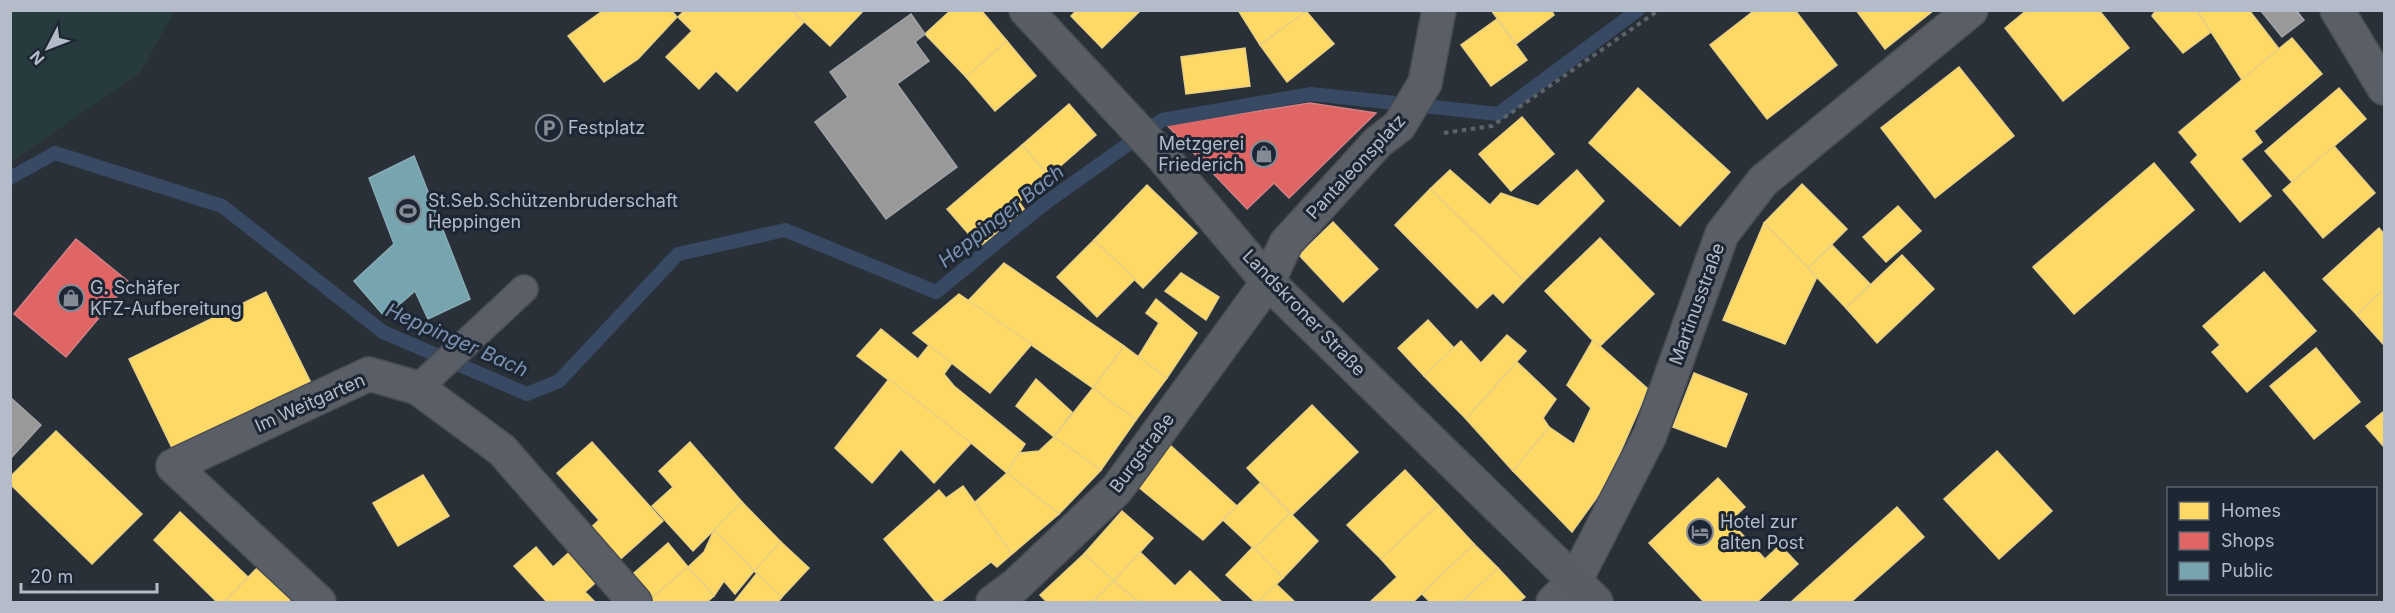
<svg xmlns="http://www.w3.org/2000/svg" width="2395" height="613" font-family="Inter,sans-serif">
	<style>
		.green { fill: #273a3e }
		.homes { fill: #ffd966; stroke: #e8d084; stroke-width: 1.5 }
		.shops { fill: #e06666; stroke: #d38084; stroke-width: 1.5 }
		.public { fill: #76a5af; stroke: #89acb7; stroke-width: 1.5 }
		.industry { fill: #999; stroke: #a1a4a7; stroke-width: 1.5 }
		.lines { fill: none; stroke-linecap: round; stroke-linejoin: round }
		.stream { stroke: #384963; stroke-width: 14 }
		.lane-casing { stroke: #484c53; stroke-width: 30 }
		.street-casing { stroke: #484c53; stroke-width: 36 }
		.secondary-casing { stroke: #484c53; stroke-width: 36 }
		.path { stroke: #5d636a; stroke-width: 4; stroke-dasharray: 4.5 4.5; stroke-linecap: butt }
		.lane { stroke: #5a5e66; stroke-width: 27 }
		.street { stroke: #5a5e66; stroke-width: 33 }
		.secondary { stroke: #595d64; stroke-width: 33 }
		.labels { text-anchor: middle; stroke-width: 6; stroke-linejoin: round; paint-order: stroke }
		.poi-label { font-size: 18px; fill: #b4bcc9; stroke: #1d2633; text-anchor: start }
		.street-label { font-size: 18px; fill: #b4bcc9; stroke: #1d2633 }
		.water-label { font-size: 20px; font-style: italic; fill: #7c92b1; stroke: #1d2633 }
	</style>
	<rect width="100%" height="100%" fill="#2a3038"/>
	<polygon class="green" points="11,10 175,10 175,11 139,74 11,162"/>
	<g class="homes">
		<polygon points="600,10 671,10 677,17 638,59 604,82 568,36 601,12"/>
		<polygon points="685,10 792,10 804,22 737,91 716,71 699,89 666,57 692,31 678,17"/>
		<polygon points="792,10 864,10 830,46"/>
		<polygon points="951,10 981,10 1007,41 966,77 925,34"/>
		<polygon points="1077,10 1141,10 1102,48 1071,16"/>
		<polygon points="1238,10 1306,10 1306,11 1260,45"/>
		<polygon points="1491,10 1551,10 1554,15 1516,44"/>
		<polygon points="1755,10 1795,10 1837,65 1767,119 1710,45"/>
		<polygon points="1856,10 1934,10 1885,49"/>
		<polygon points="2027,10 2099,10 2129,48 2063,101 2005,28"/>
		<polygon points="2156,10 2197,10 2211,32 2183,53 2152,16"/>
		<polygon points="2197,10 2249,10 2279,49 2242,80"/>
		<polygon points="1306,11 1334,44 1287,82 1260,45"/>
		<polygon points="1497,19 1527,60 1491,86 1461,45"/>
		<polygon points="2292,38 2322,74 2254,131 2262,142 2241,159 2271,196 2240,222 2191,162 2198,155 2179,132"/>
		<polygon points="1007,41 1036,76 995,111 966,77"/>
		<polygon points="1245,48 1250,86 1186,94 1181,57"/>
		<polygon points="1959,67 2014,136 1935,198 1881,128"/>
		<polygon points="1638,88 1730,172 1680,226 1589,143"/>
		<polygon points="2339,88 2366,119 2292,182 2265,151"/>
		<polygon points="1069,104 1096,135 1049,176 1022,145"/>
		<polygon points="1522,117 1554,154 1511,191 1479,154"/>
		<polygon points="1022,145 1049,176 1019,202 1024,209 980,247 947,209"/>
		<polygon points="2334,146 2375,193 2323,238 2283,190"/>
		<polygon points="2154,163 2194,210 2074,314 2033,267"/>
		<polygon points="1450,170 1490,205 1501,193 1538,206 1577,170 1604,201 1524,281 1430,189"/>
		<polygon points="1802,184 1847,229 1808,268 1764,223"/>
		<polygon points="1147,185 1197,233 1143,288 1094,240"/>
		<polygon points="1430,189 1524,281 1503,303 1493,293 1477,308 1395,225"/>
		<polygon points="1898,206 1921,231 1886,262 1863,237"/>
		<polygon points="1333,222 1378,269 1343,302 1299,255"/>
		<polygon points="1764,223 1817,277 1785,344 1723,320"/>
		<polygon points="2379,228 2384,234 2384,289 2357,315 2323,279"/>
		<polygon points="1600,238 1654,294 1599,347 1545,291"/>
		<polygon points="1094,240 1135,279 1097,317 1057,277"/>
		<polygon points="1832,245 1870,284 1846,308 1808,268"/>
		<polygon points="1902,255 1934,289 1877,343 1846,308"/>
		<polygon points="1004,263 1124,346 1093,388 968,301"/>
		<polygon points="2264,272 2316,331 2247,392 2212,352 2220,345 2203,326"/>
		<polygon points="1181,273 1219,297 1206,320 1165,291"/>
		<polygon points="2384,289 2384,345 2357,315"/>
		<polygon points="266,292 311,383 173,450 129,359"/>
		<polygon points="959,294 1032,344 990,393 913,333"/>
		<polygon points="1156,299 1197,333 1167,378 1138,357 1159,323 1146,313"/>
		<polygon points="1428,320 1454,348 1424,376 1398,348"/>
		<polygon points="881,329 918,359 929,345 952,363 944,374 954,386 1025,444 1007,473 971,443 857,356"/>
		<polygon points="1507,335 1526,351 1466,419 1424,376 1461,341 1481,363"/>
		<polygon points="1593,340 1648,389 1606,485 1572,532 1513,471 1549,427 1574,444 1591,408 1567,385"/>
		<polygon points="1124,346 1167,378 1136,420 1093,388"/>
		<polygon points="2316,348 2360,402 2314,439 2270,386"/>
		<polygon points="1517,362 1556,399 1543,418 1549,427 1513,471 1466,419"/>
		<polygon points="1694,373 1747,394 1726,447 1673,427"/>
		<polygon points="889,379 971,443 934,483 901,449 872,483 835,448"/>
		<polygon points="1036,379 1072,412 1054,437 1016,406"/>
		<polygon points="1093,388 1136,420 1101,470 1054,437"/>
		<polygon points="1312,405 1358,452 1292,515 1247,468"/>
		<polygon points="2384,411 2384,447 2366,426"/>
		<polygon points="56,431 142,514 92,564 10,484 10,477"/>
		<polygon points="1054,437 1101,470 1059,514 1007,473 1019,453 1039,451"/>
		<polygon points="592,442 663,521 615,564 587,531 599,520 557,473"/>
		<polygon points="690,442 742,502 693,551 652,506 673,487 659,471"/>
		<polygon points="1170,445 1237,506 1203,540 1137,486"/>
		<polygon points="1997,451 2052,511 1999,559 1944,499"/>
		<polygon points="1405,470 1438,505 1381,559 1347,525"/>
		<polygon points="1007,473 1059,514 1012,554 974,503"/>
		<polygon points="423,475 449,516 398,546 373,503"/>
		<polygon points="1718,478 1745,507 1730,521 1765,559 1780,545 1798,564 1757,602 1704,602 1649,543"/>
		<polygon points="1260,483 1290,513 1254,549 1223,520"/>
		<polygon points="963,486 1012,554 997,567 991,562 940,602 936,602 884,539 939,490 946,498"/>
		<polygon points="742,502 781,542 754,571 714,530"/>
		<polygon points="1438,505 1474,544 1413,602 1370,602 1397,577 1381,559"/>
		<polygon points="1897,507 1924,537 1851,602 1791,602"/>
		<polygon points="1122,511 1153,538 1114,581 1084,554"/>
		<polygon points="180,512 248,577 224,602 217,602 154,540"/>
		<polygon points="1290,513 1318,541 1283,578 1254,549"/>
		<polygon points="714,530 754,571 735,594 724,581 714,596 688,567 704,552"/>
		<polygon points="781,542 809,568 782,597 754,571"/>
		<polygon points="668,543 688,567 647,602 627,579"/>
		<polygon points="1474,544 1498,568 1462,602 1430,602 1422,594"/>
		<polygon points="536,547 553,567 575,547 602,577 585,592 595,602 547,602 514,566"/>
		<polygon points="1253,547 1283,578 1258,602 1255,602 1226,575"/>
		<polygon points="1140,552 1175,586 1190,571 1222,602 1138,602 1114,581"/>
		<polygon points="1084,554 1114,581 1093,602 1047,602 1040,595"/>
		<polygon points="263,562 296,594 288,602 224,602"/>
		<polygon points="688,567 714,596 707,602 647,602"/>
		<polygon points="1498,568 1525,597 1519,602 1462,602"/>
		<polygon points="757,573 782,597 778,602 734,602"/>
		<polygon points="1114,581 1138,602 1093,602"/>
		<polygon points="1276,584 1295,602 1258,602"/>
	</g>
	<g class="shops">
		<polygon points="1310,103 1376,113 1289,198 1274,183 1247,209 1167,125"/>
		<polygon points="76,239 129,282 66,357 14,314"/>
	</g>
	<polygon class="public" points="414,156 470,299 428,319 415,291 385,317 354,281 394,244 369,178"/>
	<g class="industry">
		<polygon points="2296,10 2304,20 2282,37 2261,11"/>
		<polygon points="911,14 925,34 915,42 929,61 897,84 957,167 886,219 815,122 848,97 830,72"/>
		<polygon points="10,397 41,425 10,459"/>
	</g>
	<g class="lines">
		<polyline class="stream" points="10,178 55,153 222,206 383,332 527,394 559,381 678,254 785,230 936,292 1044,204 1162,120 1311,94 1498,114 1638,10"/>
		<defs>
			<polyline id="lane" points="418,388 524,289"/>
			<g id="street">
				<polyline points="2337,10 2384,88"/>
				<polyline points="1268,282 1286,243 1378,142 1399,126 1425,83 1439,10"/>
				<polyline points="319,602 173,466 369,374 418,388 502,450 635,602"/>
				<polyline points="1553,602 1575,581 1650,435 1722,234 1763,181 1971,10"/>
			</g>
			<g id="secondary">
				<polyline points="1026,10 1162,156 1268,282 1596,602"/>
				<polyline points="993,602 1016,585 1117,489 1268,282"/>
			</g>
		</defs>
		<use href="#lane" class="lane-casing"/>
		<use href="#street" class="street-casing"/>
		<use href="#secondary" class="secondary-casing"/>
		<polyline class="path" points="1444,133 1492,126 1659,10"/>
		<use href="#lane" class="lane"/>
		<use href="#street" class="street"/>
		<use href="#secondary" class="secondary"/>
	</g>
	<defs>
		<symbol id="parking-ring" viewBox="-11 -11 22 22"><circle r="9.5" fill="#1d2633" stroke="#848b96" stroke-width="1.5"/><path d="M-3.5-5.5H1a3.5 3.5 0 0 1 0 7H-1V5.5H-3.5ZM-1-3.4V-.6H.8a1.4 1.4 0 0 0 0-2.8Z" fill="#848b96"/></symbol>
		<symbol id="shop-ring" viewBox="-11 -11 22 22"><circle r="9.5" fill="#1d2633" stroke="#848b96" stroke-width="1.5"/><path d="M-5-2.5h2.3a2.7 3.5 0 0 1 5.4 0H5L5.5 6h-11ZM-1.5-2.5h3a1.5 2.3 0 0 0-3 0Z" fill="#848b96"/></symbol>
		<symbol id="stadium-ring" viewBox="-11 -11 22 22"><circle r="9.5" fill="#1d2633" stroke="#848b96" stroke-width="1.5"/><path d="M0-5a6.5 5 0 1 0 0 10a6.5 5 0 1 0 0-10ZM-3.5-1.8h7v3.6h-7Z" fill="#848b96"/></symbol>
		<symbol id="hotel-ring" viewBox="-11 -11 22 22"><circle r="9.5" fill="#1d2633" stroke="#848b96" stroke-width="1.5"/><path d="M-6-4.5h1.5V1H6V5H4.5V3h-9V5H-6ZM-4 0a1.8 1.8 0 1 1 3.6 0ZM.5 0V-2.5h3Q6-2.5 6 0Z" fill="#848b96"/></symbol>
	</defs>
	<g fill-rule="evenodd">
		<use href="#parking-ring" x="534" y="113" width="30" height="30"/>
		<use href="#shop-ring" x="1249" y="139" width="30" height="30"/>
		<use href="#stadium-ring" x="393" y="196" width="30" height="30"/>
		<use href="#shop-ring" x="56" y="283" width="30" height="30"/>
		<use href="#hotel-ring" x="1685" y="517" width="30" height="30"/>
	</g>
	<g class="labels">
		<g class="poi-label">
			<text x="568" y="134">Festplatz</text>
			<text x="1244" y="150" text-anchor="end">Metzgerei<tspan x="1244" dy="21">Friederich</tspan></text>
			<text x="428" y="207">St.Seb.Schützenbruderschaft<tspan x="428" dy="21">Heppingen</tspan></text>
			<text x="90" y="294">G. Schäfer<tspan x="90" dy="21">KFZ-Aufbereitung</tspan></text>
			<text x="1720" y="528">Hotel zur<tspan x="1720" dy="21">alten Post</tspan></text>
		</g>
		<g class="street-label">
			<text transform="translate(1356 167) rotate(-47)" y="6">Pantaleonsplatz</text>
			<text transform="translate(1697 304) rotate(-70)" y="6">Martinusstraße</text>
			<text transform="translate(1304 313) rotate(46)" y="6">Landskroner Straße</text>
			<text transform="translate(310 403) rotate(-24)" y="6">Im Weitgarten</text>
			<text transform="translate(1142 453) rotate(-53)" y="6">Burgstraße</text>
		</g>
		<g class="water-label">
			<text transform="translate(1001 216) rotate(-38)" y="7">Heppinger Bach</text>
			<text transform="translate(457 340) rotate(24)" y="7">Heppinger Bach</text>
		</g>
	</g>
	<rect width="2395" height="613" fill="none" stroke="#b4bcc9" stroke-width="24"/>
	<rect x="2167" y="487" width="210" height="108" fill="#1d2633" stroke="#59626f" stroke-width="1.5"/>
	<rect x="2179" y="502" width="30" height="18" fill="#ffd966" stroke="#59626f" stroke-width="1.5"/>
	<text x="2221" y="517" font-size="18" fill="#b4bcc9">Homes</text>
	<rect x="2179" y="532" width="30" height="18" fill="#e06666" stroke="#59626f" stroke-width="1.5"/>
	<text x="2221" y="547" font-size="18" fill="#b4bcc9">Shops</text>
	<rect x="2179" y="562" width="30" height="18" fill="#76a5af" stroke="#59626f" stroke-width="1.5"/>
	<text x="2221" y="577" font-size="18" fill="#b4bcc9">Public</text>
	<g transform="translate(48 48) rotate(228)" stroke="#1d2633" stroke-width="4.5" paint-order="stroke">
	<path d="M0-4.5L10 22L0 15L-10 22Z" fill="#b4bcc9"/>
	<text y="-9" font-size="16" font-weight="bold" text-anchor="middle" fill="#b4bcc9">N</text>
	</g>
	<path d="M21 583v9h136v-9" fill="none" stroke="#b4bcc9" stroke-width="3"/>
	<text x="30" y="583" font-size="18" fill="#b4bcc9" stroke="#1d2633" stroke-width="4.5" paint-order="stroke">20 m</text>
</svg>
